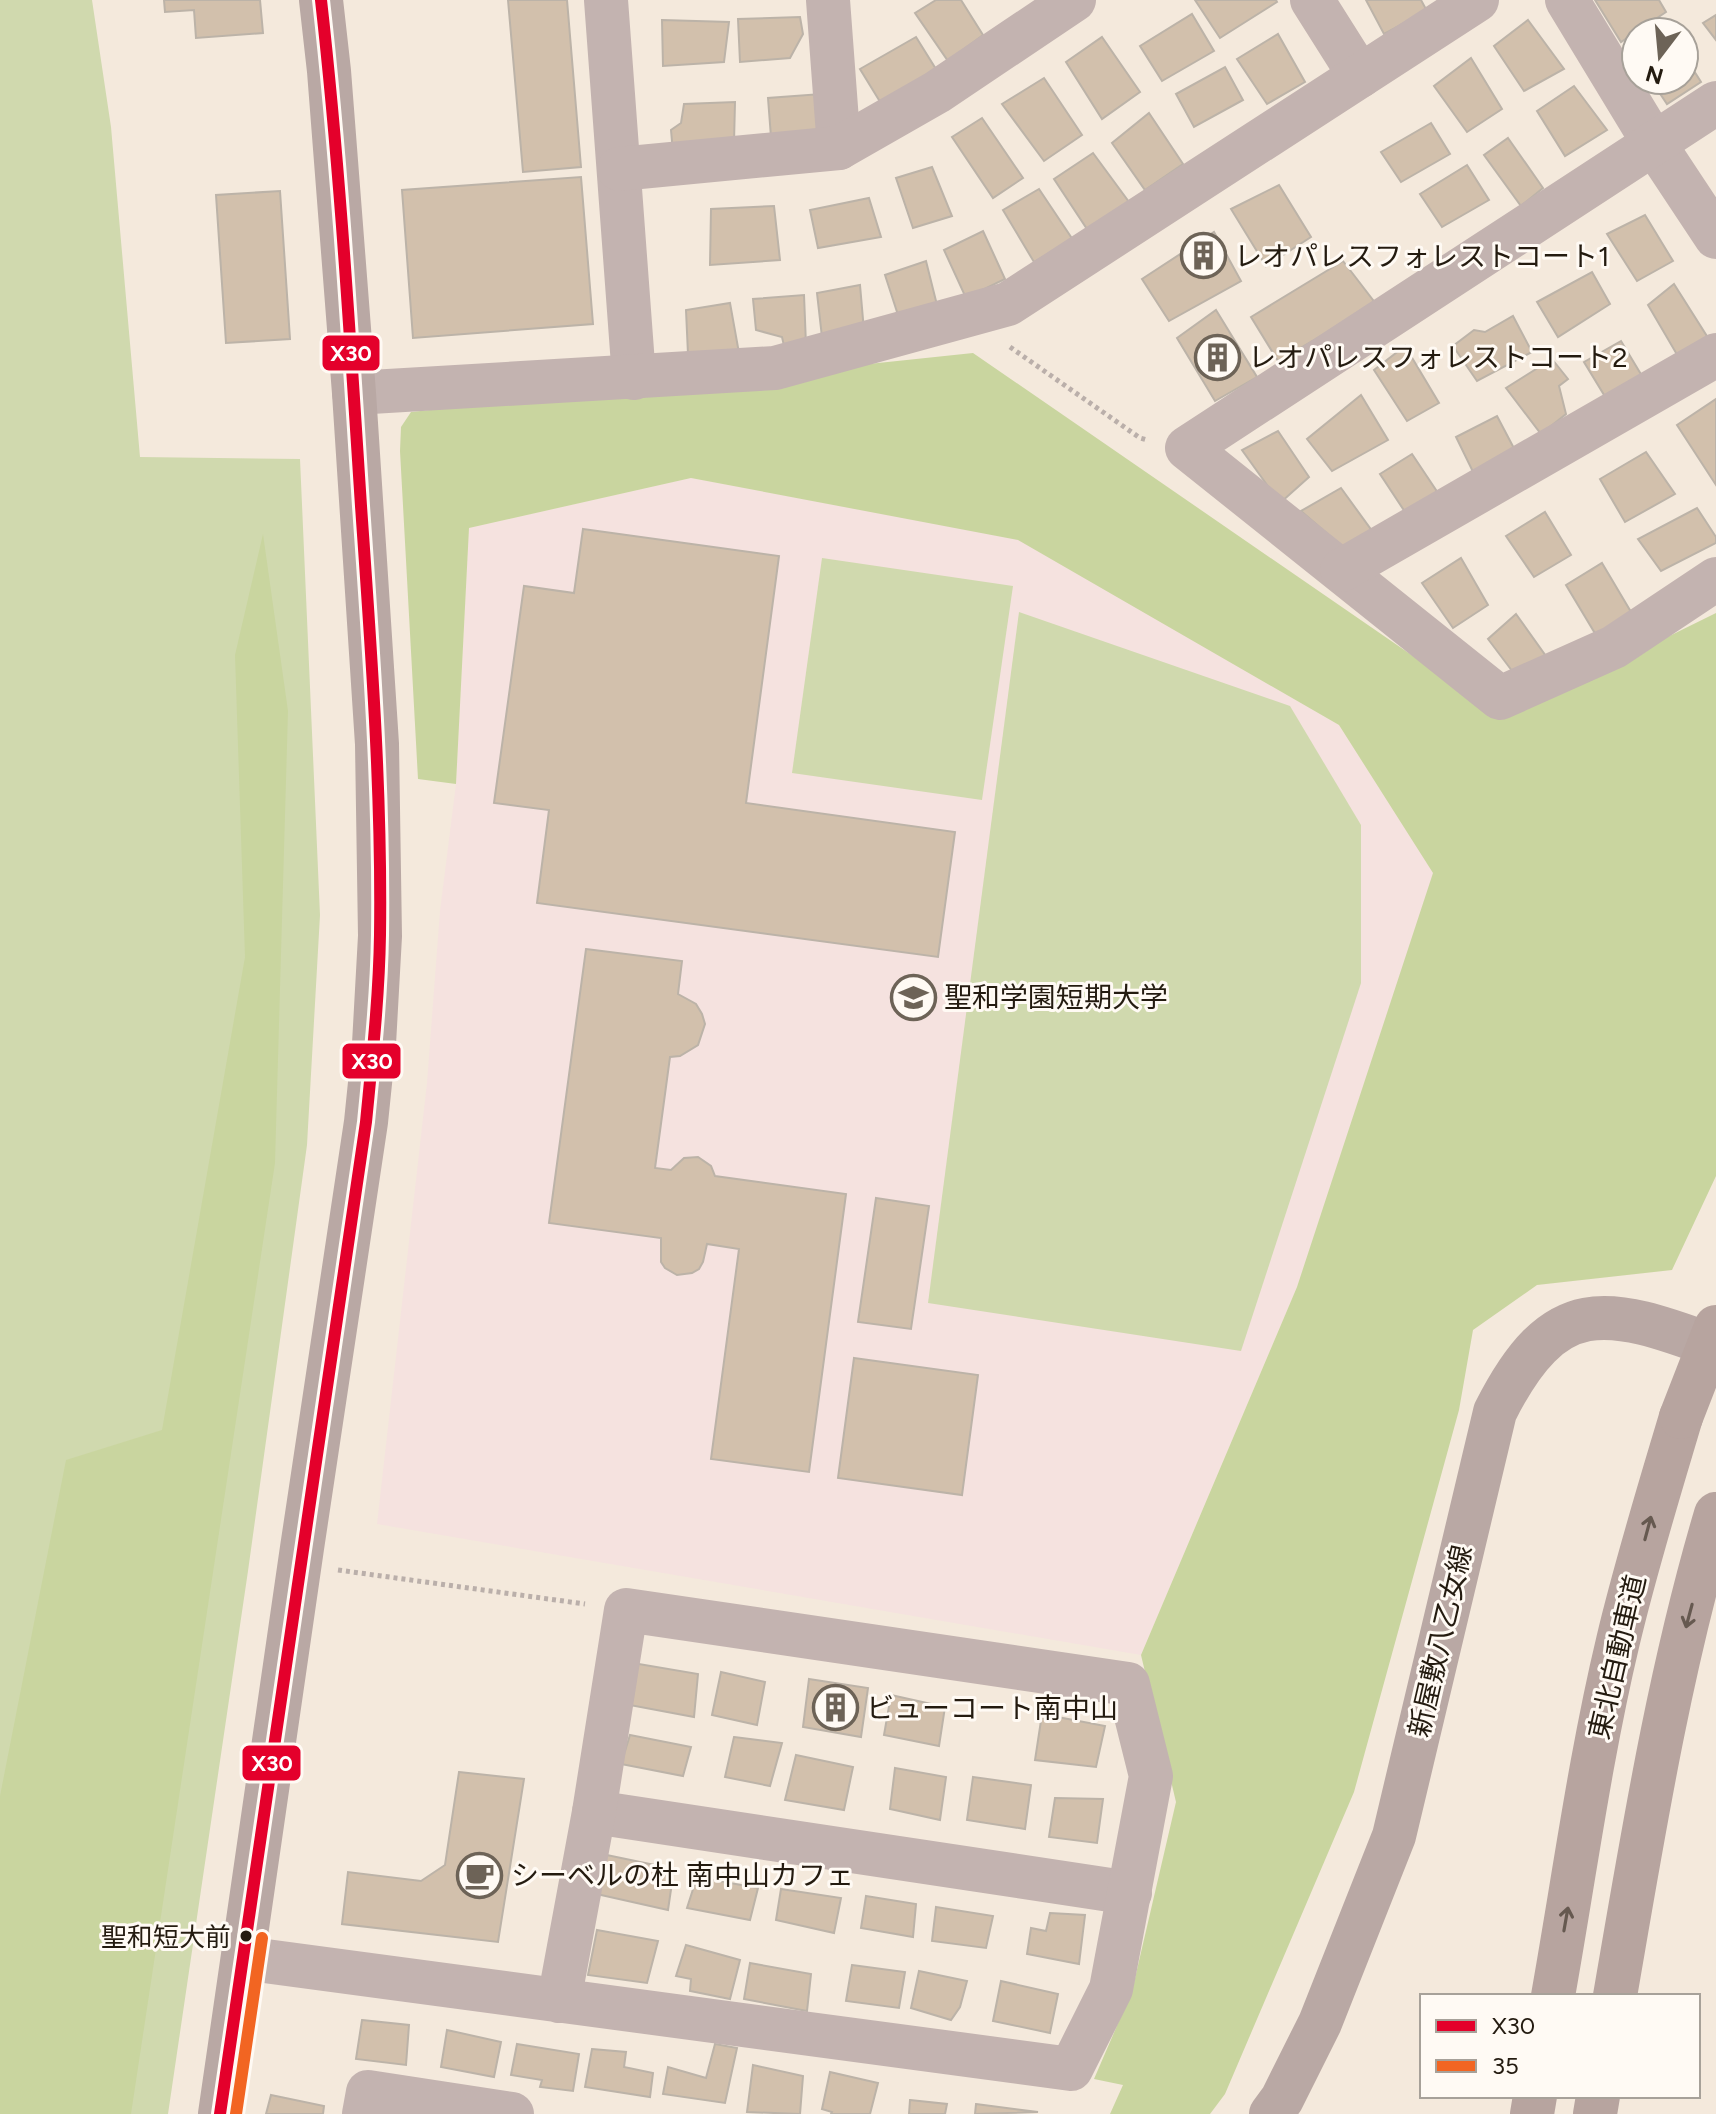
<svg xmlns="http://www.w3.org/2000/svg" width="1716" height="2114" font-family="Figtree,'Noto Sans JP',sans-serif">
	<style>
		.education { fill: #f5e2df }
		.green { fill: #d0d9ae }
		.forest { fill: #c9d59f }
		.building { fill: #d2c0ac; stroke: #bcb3a8; stroke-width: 2 }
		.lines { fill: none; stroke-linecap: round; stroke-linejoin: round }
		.path { stroke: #baafaa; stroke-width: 5; stroke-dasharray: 4 4; stroke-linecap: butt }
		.street { stroke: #c3b3b0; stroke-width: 44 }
		.secondary { stroke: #b9a8a4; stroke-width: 44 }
		.highway { stroke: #b7a49f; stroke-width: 44 }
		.highway-bridge { stroke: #b7a49f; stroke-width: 44 }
		.bus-1-casing { stroke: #fffaf4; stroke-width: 18 }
		.bus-2-casing { stroke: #fffaf4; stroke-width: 18 }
		.bus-1 { stroke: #e4002b; stroke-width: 12 }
		.bus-2 { stroke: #f26522; stroke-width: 12 }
		.oneway { stroke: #665950 }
		.bus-dot { fill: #241b10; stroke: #fffaf4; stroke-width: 3 }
		.labels { text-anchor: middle; stroke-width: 6; stroke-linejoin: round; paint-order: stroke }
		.bus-label { font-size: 26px; fill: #241b10; stroke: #fffaf4; text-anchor: end }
		.poi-label { font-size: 28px; fill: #241b10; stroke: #fffaf4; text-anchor: start }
		.street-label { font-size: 28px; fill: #241b10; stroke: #fffaf4 }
		.line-badge { stroke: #fffaf4; stroke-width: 3 }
		.badge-label { font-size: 22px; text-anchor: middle; font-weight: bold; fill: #fff }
	</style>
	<rect width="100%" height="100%" fill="#f4e9dc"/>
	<polygon class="education" points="691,478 1018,539 1339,725 1434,873 1297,1287 1141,1655 377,1524 427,1083 440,911 456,784 469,528"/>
	<g class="green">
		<polygon points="0,0 92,0 111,127 140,457 300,459 320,915 307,1145 248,1571 168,2114 0,2114"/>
		<polygon points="822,558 1013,586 982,800 792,773"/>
		<polygon points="1019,612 1290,706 1361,825 1361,983 1241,1351 928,1303"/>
	</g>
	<g class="forest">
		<polygon points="973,353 1503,718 1716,613 1716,1176 1672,1270 1537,1285 1473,1330 1459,1410 1354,1792 1225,2094 1210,2114 1110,2114 1123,2085 1094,2079 1132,1991 1176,1802 1141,1655 1297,1287 1433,873 1339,725 1018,540 691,478 469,528 456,784 418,779 400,451 401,427 411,412"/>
		<polygon points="263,534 288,711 275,1163 131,2114 0,2114 0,1796 66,1460 162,1430 245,957 235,655"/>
	</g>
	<g class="building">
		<polygon points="164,0 260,0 263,33 196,38 194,10 165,12"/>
		<polygon points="508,0 567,0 581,167 523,172"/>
		<polygon points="936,0 961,0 983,35 948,61 915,13"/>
		<polygon points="1195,0 1276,0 1277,2 1220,38"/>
		<polygon points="1366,0 1421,0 1427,11 1384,34"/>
		<polygon points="1595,0 1659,0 1666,12 1621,42"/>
		<polygon points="1192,14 1214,51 1162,81 1140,46"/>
		<polygon points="1716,15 1716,40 1703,23"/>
		<polygon points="800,17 803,34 790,58 740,62 738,19"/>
		<polygon points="662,20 729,22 724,62 663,66"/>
		<polygon points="1528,20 1564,69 1524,91 1494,46"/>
		<polygon points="1278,34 1305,82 1267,104 1237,59"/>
		<polygon points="916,37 939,74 882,105 860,69"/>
		<polygon points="1102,37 1140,92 1102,119 1066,62"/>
		<polygon points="1684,55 1701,82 1667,104 1651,80 1684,80"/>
		<polygon points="1471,58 1502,109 1467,132 1434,86"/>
		<polygon points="1225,67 1243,100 1194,127 1176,94"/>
		<polygon points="1044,78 1082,135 1044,161 1002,104"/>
		<polygon points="1574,86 1607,130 1565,156 1537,111"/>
		<polygon points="821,94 824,136 771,137 768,98"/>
		<polygon points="735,102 734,143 673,152 671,130 681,123 684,104"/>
		<polygon points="1149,113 1183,164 1145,190 1112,143"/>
		<polygon points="982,118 1023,178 993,198 952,137"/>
		<polygon points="1431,123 1450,154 1401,182 1381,152"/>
		<polygon points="1508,138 1543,188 1521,206 1484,155"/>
		<polygon points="1093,153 1129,202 1087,229 1054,179"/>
		<polygon points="1467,165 1489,200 1442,227 1420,194"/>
		<polygon points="932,167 952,216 913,228 896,178"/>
		<polygon points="581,177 593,324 413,338 402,190"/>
		<polygon points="1279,185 1311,237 1266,266 1231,209"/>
		<polygon points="1039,189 1073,240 1034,262 1003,210"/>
		<polygon points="280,191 290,339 226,343 216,195"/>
		<polygon points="869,198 881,237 818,248 810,210"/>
		<polygon points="774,206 780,260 710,265 711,209"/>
		<polygon points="1645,215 1673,261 1637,281 1607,234"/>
		<polygon points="983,231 1005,279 966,298 944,250"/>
		<polygon points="1214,232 1241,281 1169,321 1142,279"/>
		<polygon points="926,261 938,309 899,318 885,275"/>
		<polygon points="1343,261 1376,304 1278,361 1251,317"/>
		<polygon points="1592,272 1610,304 1558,337 1537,302"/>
		<polygon points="1674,284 1710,341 1679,358 1648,305"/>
		<polygon points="860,285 864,331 822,337 817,293"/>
		<polygon points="804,295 806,345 785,350 782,337 756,330 753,299"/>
		<polygon points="730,303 739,353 688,354 686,310"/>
		<polygon points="1216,310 1257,377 1215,401 1177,338"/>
		<polygon points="1513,316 1532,352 1477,381 1453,346 1474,330 1485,332"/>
		<polygon points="1621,341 1645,381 1609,403 1584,362"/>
		<polygon points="1405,346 1439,403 1407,421 1374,370"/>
		<polygon points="1552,359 1568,379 1559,386 1566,414 1541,434 1506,388"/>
		<polygon points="1361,395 1388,440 1332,471 1307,439"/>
		<polygon points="1716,399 1716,485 1677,425"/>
		<polygon points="1497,416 1518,456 1478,482 1456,437"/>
		<polygon points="1278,431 1309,477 1280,503 1242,450"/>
		<polygon points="1646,452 1675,494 1625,522 1600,479"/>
		<polygon points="1412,454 1444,502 1411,521 1380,474"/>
		<polygon points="1341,488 1375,535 1353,556 1301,511"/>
		<polygon points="1697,508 1716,537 1716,543 1661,571 1638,539"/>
		<polygon points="1545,512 1571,555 1534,577 1506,536"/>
		<polygon points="583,529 779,556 746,803 955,832 938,957 537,903 549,810 494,803 524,586 574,593"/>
		<polygon points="1461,558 1488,605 1453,628 1422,583"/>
		<polygon points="1602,563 1634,617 1599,640 1566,585"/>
		<polygon points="1516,614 1553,666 1522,684 1488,639"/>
		<polygon points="586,949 682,961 678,994 696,1004 702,1014 705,1024 698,1045 680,1056 670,1057 655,1168 671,1170 684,1158 698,1157 711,1166 715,1176 846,1194 809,1472 711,1459 739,1249 707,1244 703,1262 699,1269 692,1273 677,1275 665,1268 661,1262 661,1238 549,1223"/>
		<polygon points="876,1198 929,1206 911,1329 858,1322"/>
		<polygon points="854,1358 978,1375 962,1495 838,1478"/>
		<polygon points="627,1662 698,1674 694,1717 619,1703"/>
		<polygon points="721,1672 765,1682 757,1725 712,1715"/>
		<polygon points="809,1679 868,1688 861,1737 803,1727"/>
		<polygon points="891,1695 945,1707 939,1746 884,1735"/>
		<polygon points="1042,1714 1105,1726 1096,1767 1035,1760"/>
		<polygon points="630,1735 691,1747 683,1776 621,1764"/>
		<polygon points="734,1737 782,1743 770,1786 725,1777"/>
		<polygon points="796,1755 853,1767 844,1810 785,1800"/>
		<polygon points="895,1768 946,1777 940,1820 890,1809"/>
		<polygon points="459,1772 524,1779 498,1942 342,1924 348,1872 421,1881 445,1865"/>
		<polygon points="973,1777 1031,1785 1025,1829 967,1820"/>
		<polygon points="1055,1798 1103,1799 1097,1843 1049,1837"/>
		<polygon points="602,1854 674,1869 668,1910 592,1893"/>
		<polygon points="697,1877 758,1888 750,1920 687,1908"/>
		<polygon points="781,1889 841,1898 834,1933 776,1920"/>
		<polygon points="866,1896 916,1904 913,1937 861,1928"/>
		<polygon points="936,1907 993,1916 986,1948 932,1941"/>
		<polygon points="1050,1913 1085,1915 1079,1964 1027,1954 1031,1928 1046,1931"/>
		<polygon points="597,1930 658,1941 647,1983 588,1975"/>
		<polygon points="686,1945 740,1960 730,1999 690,1991 691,1979 676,1976"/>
		<polygon points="750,1963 811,1974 807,2011 744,1999"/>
		<polygon points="852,1965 905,1972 899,2008 846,2001"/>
		<polygon points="919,1971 967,1981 960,2007 951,2020 911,2008"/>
		<polygon points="1001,1981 1058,1994 1050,2033 993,2021"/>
		<polygon points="362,2020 409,2025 406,2065 356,2059"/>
		<polygon points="447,2030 501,2042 494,2077 441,2067"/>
		<polygon points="517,2044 579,2054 573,2091 540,2087 542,2080 511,2075"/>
		<polygon points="715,2044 737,2048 725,2103 663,2094 668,2067 706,2078"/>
		<polygon points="592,2049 626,2052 624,2067 653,2073 650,2097 585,2087"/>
		<polygon points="753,2065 803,2076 800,2114 747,2112"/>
		<polygon points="830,2072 878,2083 870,2114 831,2114 832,2112 822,2109"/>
		<polygon points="271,2095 324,2106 323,2114 266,2114"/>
		<polygon points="910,2100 947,2104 945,2114 909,2114"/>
		<polygon points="976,2104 1038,2112 975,2114"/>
	</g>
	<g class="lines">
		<g class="path">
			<polyline points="1010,347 1140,438 1147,440"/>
			<polyline points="338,1570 585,1604"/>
		</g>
		<g class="street">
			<polyline points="606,0 634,378"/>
			<polyline points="828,0 839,148"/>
			<polyline points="1312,0 1360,76"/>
			<polyline points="1567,0 1655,145 1716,237"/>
			<polyline points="1716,103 1187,448 1500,698 1614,647 1716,579"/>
			<polyline points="619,169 839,148 937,92 1074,0"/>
			<polyline points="354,393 775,368 1008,304 1477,0"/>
			<polyline points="1342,570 1716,355"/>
			<polyline points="594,1812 1130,1893"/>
			<polyline points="243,1958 1071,2069 1111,1989 1151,1776 1128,1684 626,1610 594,1812 559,2001"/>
			<polyline points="364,2114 368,2092 512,2114"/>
		</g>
		<g class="secondary">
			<polyline points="220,2114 302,1548 366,1122 374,1044 380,936 377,744 354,393 329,71 321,0"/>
			<path d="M1271 2114 1282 2099 1320 2023 1394 1836 1495 1412C1555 1293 1605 1306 1716 1347"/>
		</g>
		<g class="highway">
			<path d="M1553 1996C1574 1878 1590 1758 1618 1641 1636 1565 1659 1491 1681 1417"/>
			<path d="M1615 1996C1643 1834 1669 1672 1716 1514"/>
			<polyline points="1532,2114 1535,2096"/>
			<polyline points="1595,2114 1598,2096"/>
		</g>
		<polyline class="highway-bridge" points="1681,1417 1716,1327"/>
		<defs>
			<path id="bus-1" d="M220 2114 366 1122C372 1060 379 998 380 935 382 792 371 649 361 506 350 338 340 168 321 0"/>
			<polyline id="bus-2" points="236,2114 262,1938"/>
		</defs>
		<use href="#bus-1" class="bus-1-casing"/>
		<use href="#bus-2" class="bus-2-casing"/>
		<use href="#bus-1" class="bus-1"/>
		<use href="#bus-2" class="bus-2"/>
	</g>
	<defs><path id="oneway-shaft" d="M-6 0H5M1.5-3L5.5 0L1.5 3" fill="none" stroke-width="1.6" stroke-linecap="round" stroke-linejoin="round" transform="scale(2)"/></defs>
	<g class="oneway">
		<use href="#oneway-shaft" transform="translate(1648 1528) rotate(-75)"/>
		<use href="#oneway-shaft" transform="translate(1689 1616) rotate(105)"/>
		<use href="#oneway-shaft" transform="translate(1566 1919) rotate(-80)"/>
	</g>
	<defs>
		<symbol id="building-ring" viewBox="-11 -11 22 22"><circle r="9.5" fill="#fffaf4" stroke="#6d6357" stroke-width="1.5"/><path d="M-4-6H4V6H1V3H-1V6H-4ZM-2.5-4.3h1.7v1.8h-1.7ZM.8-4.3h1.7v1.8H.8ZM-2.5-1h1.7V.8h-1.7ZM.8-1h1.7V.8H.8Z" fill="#6d6357"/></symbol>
		<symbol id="university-ring" viewBox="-11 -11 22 22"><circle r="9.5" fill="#fffaf4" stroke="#6d6357" stroke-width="1.5"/><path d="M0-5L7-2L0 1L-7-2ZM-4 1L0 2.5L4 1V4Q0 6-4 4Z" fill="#6d6357"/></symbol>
		<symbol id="cafe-ring" viewBox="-11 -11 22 22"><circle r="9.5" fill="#fffaf4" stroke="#6d6357" stroke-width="1.5"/><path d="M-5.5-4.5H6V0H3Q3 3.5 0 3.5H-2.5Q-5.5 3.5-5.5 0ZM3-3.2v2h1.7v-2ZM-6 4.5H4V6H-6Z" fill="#6d6357"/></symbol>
	</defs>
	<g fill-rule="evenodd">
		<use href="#building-ring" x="1178" y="230" width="51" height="51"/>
		<use href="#building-ring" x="1192" y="332" width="51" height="51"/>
		<use href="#university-ring" x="888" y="972" width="51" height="51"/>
		<use href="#building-ring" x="810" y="1682" width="51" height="51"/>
		<use href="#cafe-ring" x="454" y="1850" width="51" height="51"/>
	</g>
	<circle class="bus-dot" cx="246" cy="1936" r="7"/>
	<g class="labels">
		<g class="bus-label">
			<text x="231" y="1946">聖和短大前</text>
		</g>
		<g class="poi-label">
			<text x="1234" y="266">レオパレスフォレストコート1</text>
			<text x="1248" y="367">レオパレスフォレストコート2</text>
			<text x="944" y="1007">聖和学園短期大学</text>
			<text x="866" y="1718">ビューコート南中山</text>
			<text x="511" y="1885">シーベルの杜 南中山カフェ</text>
		</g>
		<g class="street-label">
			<text transform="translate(1440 1641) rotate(-77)" y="10">新屋敷八乙女線</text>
			<text transform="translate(1617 1657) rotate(-77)" y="10">東北自動車道</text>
		</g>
	</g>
	<g class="line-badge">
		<rect x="321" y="334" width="60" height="38" rx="8" fill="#e4002b"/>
		<rect x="341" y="1042" width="61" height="38" rx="8" fill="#e4002b"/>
		<rect x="241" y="1744" width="61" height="38" rx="8" fill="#e4002b"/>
	</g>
	<g class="badge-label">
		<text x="351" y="361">X30</text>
		<text x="372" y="1069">X30</text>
		<text x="272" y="1771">X30</text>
	</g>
	<rect x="1420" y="1994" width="280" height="104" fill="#fffaf4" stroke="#a7a199" stroke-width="2"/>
	<rect x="1436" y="2020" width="40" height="12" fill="#e4002b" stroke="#a7a199" stroke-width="2"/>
	<text x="1492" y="2034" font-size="24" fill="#241b10">X30</text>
	<rect x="1436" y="2060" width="40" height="12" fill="#f26522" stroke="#a7a199" stroke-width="2"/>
	<text x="1492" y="2074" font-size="24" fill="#241b10">35</text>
	<g transform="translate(1660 56) rotate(196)"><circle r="38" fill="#fffaf4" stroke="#a7a199" stroke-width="2"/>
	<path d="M0-6L14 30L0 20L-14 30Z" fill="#6d6357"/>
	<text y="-12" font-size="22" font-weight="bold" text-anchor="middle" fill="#241b10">N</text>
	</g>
</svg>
